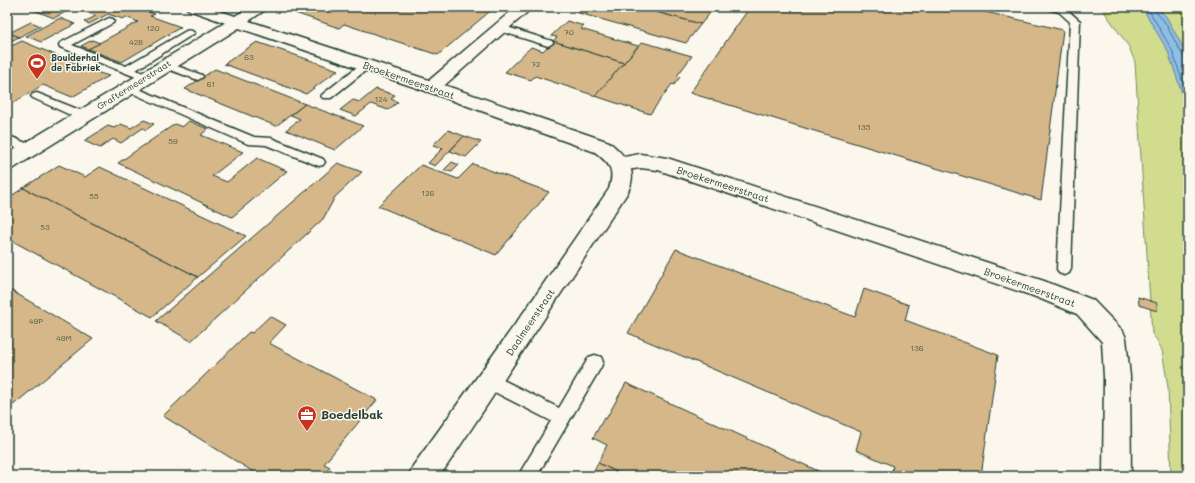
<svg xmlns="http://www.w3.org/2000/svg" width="1195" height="483" font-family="Mali,sans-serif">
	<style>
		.green { fill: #d1dc8f; stroke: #788c62 }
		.water { fill: #8ebde9; stroke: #628aa1 }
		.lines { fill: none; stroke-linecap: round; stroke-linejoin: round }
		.shore { stroke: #4b707c; stroke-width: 1 }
		.building { fill: #d6b789; stroke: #1f3d34 }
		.service-casing { stroke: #1f3d34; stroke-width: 3 }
		.minor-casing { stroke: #1f3d34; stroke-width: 3 }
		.tertiary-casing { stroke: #1f3d34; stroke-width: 3 }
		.service { fill: #fbf7ec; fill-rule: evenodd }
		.minor { fill: #fbf7ec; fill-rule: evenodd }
		.tertiary { fill: #fbf7ec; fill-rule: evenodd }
		.labels { text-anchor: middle; stroke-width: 3; stroke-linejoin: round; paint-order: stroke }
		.number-label { font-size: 8px; fill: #4d5c49 }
		.far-poi-label { font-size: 9px; font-weight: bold; fill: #1f3d34; stroke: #fbf7ec; text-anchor: start }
		.far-street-label { font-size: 9px; fill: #1f3d34; stroke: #fbf7ec }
		.street-label { font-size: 10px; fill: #1f3d34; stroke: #fbf7ec }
		.near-poi-label { font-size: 12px; font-weight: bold; fill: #1f3d34; stroke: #fbf7ec; text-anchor: start }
	</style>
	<rect width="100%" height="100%" fill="#fbf7ec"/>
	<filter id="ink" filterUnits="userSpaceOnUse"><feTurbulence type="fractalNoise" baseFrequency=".025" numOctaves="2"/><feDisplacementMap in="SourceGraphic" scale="8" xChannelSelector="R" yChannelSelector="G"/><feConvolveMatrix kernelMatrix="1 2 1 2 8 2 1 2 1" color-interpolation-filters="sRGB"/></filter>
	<g filter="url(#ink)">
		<g class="green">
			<polygon points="1101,7 1142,7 1168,51 1188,111 1188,476 1171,476 1168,387 1162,350 1157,340 1152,334 1135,62 1129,47"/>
			<polygon points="1157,7 1181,7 1188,15 1188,57 1167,18"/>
		</g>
		<polygon class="water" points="1142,7 1157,7 1167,18 1188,57 1188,111 1168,51"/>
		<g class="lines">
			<g class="shore">
				<polyline points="1147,7 1172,50 1188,98"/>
				<polyline points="1155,7 1155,11 1164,21 1183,56 1188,58"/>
			</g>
		</g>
		<g class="building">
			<polygon points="26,7 75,7 54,18"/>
			<polygon points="92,7 135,7 155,14 150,16 181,27 122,62 88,49 138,22 126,17 123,19 108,14 89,24 84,22 96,16 84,11"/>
			<polygon points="305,7 495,7 438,55 344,24 339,28 295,13"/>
			<polygon points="580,7 638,7 701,24 686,43 575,12"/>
			<polygon points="638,7 715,7 701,24"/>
			<polygon points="750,7 964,7 1063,30 1041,200 690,93"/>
			<polygon points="60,18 75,24 41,42 26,36"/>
			<polygon points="567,21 584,26 581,29 638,46 624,63 553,41 557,37 551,36"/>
			<polygon points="31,22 41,26 19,37 9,33"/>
			<polygon points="9,33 19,37 7,43 7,34"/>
			<polygon points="92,40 100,43 88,49 81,46"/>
			<polygon points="22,41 96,72 109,76 72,97 43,85 13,103 7,100 7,48"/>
			<polygon points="553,41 624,63 596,96 535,76 531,80 505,72 531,47 543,51"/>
			<polygon points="257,42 298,56 338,70 306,94 224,64"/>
			<polygon points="642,42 692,56 677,76 680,77 674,85 672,84 650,114 595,96"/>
			<polygon points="215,69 305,104 276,126 185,89"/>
			<polygon points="376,89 395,95 391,99 398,102 388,110 371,104 356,116 340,110 353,100 360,102"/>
			<polygon points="305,104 353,122 363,126 335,150 286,130 300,119 291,115"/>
			<polygon points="144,120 154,124 146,130 143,128 121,143 113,139 100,148 84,141 108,126 114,128 121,124 131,128"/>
			<polygon points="189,121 208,129 201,135 243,152 212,176 227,182 257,158 287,171 232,217 118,163 175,124 182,127"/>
			<polygon points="448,130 464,136 435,166 428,163 443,148 433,145"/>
			<polygon points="464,136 481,142 466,157 450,151"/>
			<polygon points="452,162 459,165 452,172 444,170"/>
			<polygon points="338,163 362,172 335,197 323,219 191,341 156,321"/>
			<polygon points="473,164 549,192 496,255 378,206 421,165 458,179"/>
			<polygon points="59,165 85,177 100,167 246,236 198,277 23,188"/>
			<polygon points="23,188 198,277 152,317 7,238 7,229 11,227 7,225 7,199"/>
			<polygon points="676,249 855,317 864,289 909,305 905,320 998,355 981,476 891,476 893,466 856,450 861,432 628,333"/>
			<polygon points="7,288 93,339 12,406 7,402"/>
			<polygon points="1138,297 1157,303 1157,311 1139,305"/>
			<polygon points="270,316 286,325 269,343 377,400 324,464 330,467 323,476 260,476 163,416 249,332 252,333"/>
			<polygon points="626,383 816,470 814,476 625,476 598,463 607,445 593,438 604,418 606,419"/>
			<polygon points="598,463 625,476 591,476"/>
			<polygon points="816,470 829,476 814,476"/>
		</g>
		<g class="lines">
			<defs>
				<g id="service">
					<polygon points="1046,7 1065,8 1080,21 1071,269 1069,273 1064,275 1059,273 1057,269 1070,22 1059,12 1048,9"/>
					<polygon points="109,18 113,19 114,21 113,23 72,45 126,66 186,31 190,30 195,33 136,70 150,76 151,78 146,81 60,47 59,45 60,43"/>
					<polygon points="501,25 552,41 553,43 548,46 497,30 496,28 497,26"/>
					<polygon points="166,62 202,75 203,77 198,80 162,67 161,65 162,63"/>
					<polygon points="366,62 371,65 370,67 331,98 323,98 321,96 323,94 362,63"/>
					<polygon points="129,85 254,137 271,138 323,159 325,162 323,165 319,166 266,145 248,144 125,90 123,88"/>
					<polygon points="37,93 87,113 89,116 87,119 79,119 33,98 31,96 33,94"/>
					<polygon points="7,135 33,146 35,149 33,152 25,152 7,144"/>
					<polygon points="595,355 601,357 603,362 601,367 537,476 518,476 551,421 483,386 481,381 483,376 489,374 495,376 559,408 589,357"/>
				</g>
				<g id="minor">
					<polygon points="186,7 209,7 235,16 250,7 268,7 265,10 243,25 237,27 189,10"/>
					<polygon points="516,7 533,7 438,91 432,92 426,91 423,87 426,83"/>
					<polygon points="640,154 667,158 1044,281 1093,300 1123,331 1126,338 1130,377 1131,476 1103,476 1104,377 1102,342 1077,314 1036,297 658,170 640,168 620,171 613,169 610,164 613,159"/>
				</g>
				<path id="tertiary" d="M237 17 438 83 609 142C627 157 640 172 626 195L440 476H409L413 466 529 305 609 189C615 169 610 164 595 152L426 91 239 28 14 168 7 170V154L231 19Z"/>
			</defs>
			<use href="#service" class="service-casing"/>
			<use href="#minor" class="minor-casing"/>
			<use href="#tertiary" class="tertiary-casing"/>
			<use href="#service" class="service"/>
			<use href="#minor" class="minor"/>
			<use href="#tertiary" class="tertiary"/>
		</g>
	</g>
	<defs>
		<symbol id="stadium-pin" viewBox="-11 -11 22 30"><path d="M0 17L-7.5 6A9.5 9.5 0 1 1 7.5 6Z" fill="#c8321e" stroke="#fbf7ec"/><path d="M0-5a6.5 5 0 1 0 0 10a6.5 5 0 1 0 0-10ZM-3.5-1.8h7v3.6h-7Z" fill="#fff"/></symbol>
		<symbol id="office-pin" viewBox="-11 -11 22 30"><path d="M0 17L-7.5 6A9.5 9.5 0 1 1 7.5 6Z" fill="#c8321e" stroke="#fbf7ec"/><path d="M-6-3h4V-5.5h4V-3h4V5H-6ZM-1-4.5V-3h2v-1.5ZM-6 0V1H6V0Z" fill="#fff"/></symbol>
	</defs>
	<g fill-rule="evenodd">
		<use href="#stadium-pin" x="26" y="52" width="22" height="30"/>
		<use href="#office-pin" x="296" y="404" width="22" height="30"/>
	</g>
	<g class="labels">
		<g class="number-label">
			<text x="153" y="31">120</text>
			<text x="569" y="35">70</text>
			<text x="136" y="45">42B</text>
			<text x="249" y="60">63</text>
			<text x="536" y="67">72</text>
			<text x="211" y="87">61</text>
			<text x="381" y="102">124</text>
			<text x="864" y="130">135</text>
			<text x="173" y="144">59</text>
			<text x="428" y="196">126</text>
			<text x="94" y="199">55</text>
			<text x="45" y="230">53</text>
			<text x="36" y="324">49P</text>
			<text x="64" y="341">49M</text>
			<text x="917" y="351">136</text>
		</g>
		<g class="far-poi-label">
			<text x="51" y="61">Boulderhal<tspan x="51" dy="10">de Fabriek</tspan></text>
		</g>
		<g class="far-street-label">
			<text transform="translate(134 85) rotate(-32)" y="3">Graftermeerstraat</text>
		</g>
		<g class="street-label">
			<text transform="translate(409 80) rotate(19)" y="4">Broekermeerstraat</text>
			<text transform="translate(723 184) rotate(18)" y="4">Broekermeerstraat</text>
			<text transform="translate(1030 287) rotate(20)" y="4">Broekermeerstraat</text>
			<text transform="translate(530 322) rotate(-56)" y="4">Daalmeerstraat</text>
		</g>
		<g class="near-poi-label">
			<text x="321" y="419">Boedelbak</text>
		</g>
	</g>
	<rect width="1195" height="483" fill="none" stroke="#fbf7ec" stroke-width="24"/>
	<rect x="12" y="12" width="1171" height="459" fill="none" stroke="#1f3d34" stroke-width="1.5" filter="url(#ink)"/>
</svg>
